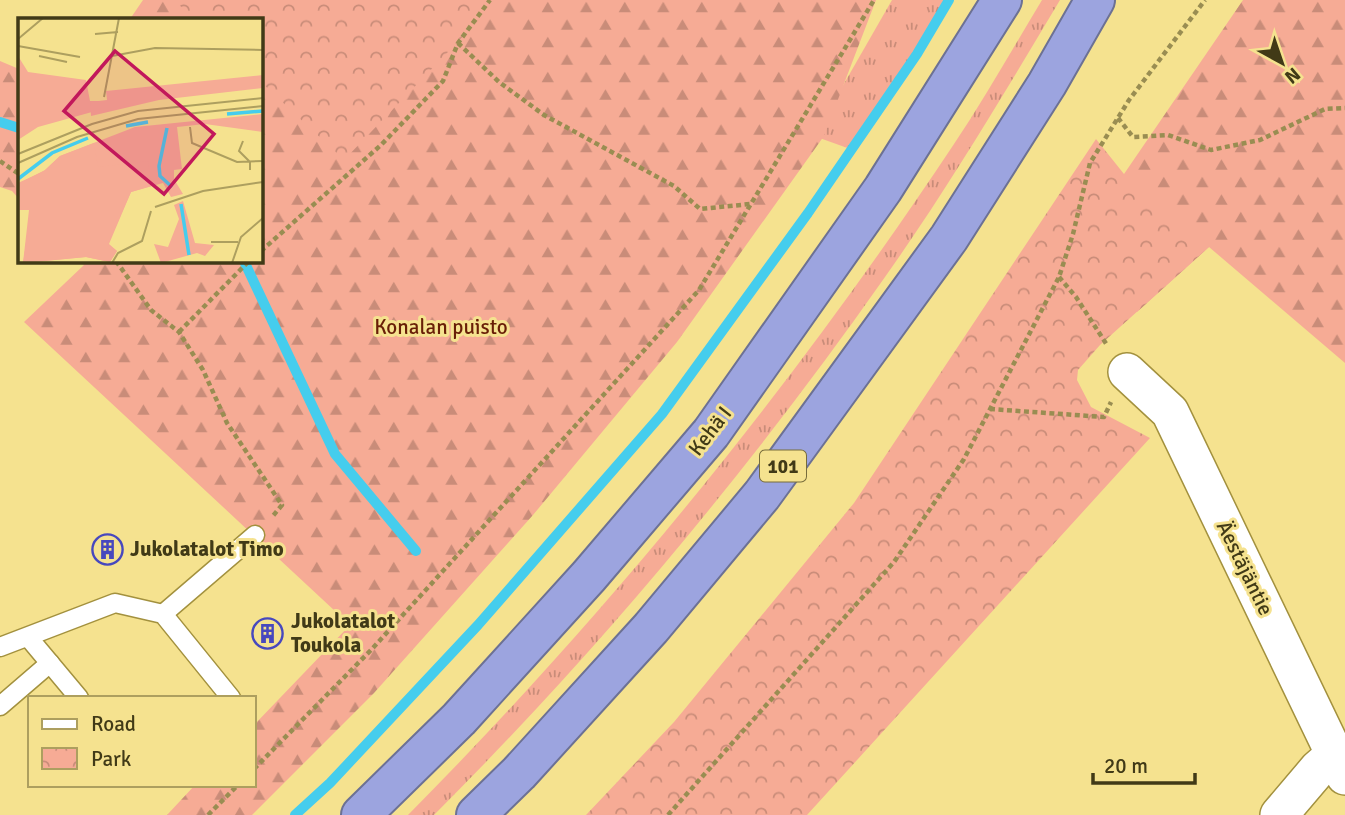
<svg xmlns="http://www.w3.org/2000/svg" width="1345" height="815" font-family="Signika,sans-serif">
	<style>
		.grass { fill: url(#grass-tufts) }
		.forest { fill: url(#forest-firs) }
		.park { fill: url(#park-crowns) }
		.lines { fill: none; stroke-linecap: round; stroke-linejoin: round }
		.stream { stroke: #45cded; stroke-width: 10 }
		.service-casing { stroke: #a3913e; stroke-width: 21 }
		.minor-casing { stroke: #a3913e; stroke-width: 40 }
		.trunk-casing { stroke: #6c7194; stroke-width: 42 }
		.path { stroke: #998d52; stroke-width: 4.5; stroke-dasharray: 5 3.5; stroke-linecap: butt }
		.service { stroke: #fff; stroke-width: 18 }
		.minor { stroke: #fff; stroke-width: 37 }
		.trunk { stroke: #9ca4df; stroke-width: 38 }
		.labels { text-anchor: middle; stroke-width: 6; stroke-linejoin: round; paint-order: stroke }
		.shield { fill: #f5e28f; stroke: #776c3b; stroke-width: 2 }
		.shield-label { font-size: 19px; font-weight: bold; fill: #413a17 }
		.park-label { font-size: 21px; fill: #681e07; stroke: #f5e28f }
		.street-label { font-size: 21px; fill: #413a17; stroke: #f5e28f }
		.poi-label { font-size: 21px; font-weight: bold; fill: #413a17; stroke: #f5e28f; text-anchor: start }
		.inset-river { fill: none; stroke: #45cded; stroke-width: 3.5 }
		.inset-road { fill: none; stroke: #ad9f5f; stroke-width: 2 }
		.view { fill: #c2185b; fill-opacity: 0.15; stroke: #c2185b; stroke-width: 3.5 }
		.inset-edge { fill: none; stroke: #413a17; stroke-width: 3.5 }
	</style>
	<defs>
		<pattern id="grass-tufts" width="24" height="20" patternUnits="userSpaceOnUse" patternTransform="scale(1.75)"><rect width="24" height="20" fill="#f6ab95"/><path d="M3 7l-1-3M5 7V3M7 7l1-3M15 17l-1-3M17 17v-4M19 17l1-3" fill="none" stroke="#c98c79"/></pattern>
		<pattern id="forest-firs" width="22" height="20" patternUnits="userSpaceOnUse" patternTransform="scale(1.75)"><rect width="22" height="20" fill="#f6ab95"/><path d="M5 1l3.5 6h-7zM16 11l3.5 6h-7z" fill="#c98c79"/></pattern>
		<pattern id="park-crowns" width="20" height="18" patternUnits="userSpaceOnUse" patternTransform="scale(1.75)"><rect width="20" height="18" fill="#f6ab95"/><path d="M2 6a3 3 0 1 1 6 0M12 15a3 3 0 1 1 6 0" fill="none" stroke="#c98c79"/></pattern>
	</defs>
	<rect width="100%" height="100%" fill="#f5e28f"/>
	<g class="grass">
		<polygon points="892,0 945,0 853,150 814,136"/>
		<path d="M1042 0H1060C1004 94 948 188 885 277 750 469 600 649 434 815H408C611 610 794 385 954 144 985 98 1013 48 1042 0Z"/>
	</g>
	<g class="forest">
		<polygon points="143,0 876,0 824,136 677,342 533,515 374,693 252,815 167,815 195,785 254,785 254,725 350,625 24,322 84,265 80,261 261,261 261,19 130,19"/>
		<polygon points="1243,0 1345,0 1345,363 1209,247 1137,312 1097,218 1124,174"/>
		<polygon points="0,61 19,69 19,199 12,191 0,187"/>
	</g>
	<g class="park">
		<polygon points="174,0 498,0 344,160 261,82 261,19 194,19"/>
		<polygon points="1096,139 1124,174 1209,247 1100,345 1078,370 1077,380 1091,407 1150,438 807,815 586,815 674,722 854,503"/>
	</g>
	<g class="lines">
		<g class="stream">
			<polyline points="0,122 19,128"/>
			<polyline points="244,261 335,454 416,551"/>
			<polyline points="295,815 330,783 478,625 662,414 808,213 917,54 949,0"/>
		</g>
		<defs>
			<g id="service">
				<polyline points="163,614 255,535"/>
				<polyline points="28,637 79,698"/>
				<polyline points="0,647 115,603 163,614 231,698"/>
				<polyline points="0,706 50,663"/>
			</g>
			<g id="minor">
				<polyline points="1127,372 1170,412 1345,776"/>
				<polyline points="1279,815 1318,769 1334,755"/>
			</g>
			<g id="trunk">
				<polyline points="361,815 459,719 589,576 711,433 883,189 1002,0"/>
				<polyline points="476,815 519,773 651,628 762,495 949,238 1047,84 1095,0"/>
			</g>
		</defs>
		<use href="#service" class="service-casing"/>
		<use href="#minor" class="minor-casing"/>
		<use href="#trunk" class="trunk-casing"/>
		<g class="path">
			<polyline points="458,43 499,82 544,115 674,186 700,209 750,204"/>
			<polyline points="1118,118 1133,137 1168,135 1211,150 1260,140 1325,109 1345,108"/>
			<polyline points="0,161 19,174"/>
			<polyline points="261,251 381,145 443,81 458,43 490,0"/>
			<polyline points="116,261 151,310 179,332 203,370 227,423 282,505 272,517"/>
			<polyline points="1059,277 1076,297 1107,345"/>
			<polyline points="179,332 249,261"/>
			<polyline points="990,409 1104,417 1111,402"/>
			<polyline points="254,769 371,650 699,290 874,0"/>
			<polyline points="208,815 238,785"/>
			<polyline points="668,815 894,562 964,459 1059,277 1073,234 1090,163 1129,100 1205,0"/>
		</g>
		<use href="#service" class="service"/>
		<use href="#minor" class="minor"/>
		<use href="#trunk" class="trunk"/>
	</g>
	<defs>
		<symbol id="building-ring" viewBox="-11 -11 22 22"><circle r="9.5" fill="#f5e28f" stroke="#4748be" stroke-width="1.5"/><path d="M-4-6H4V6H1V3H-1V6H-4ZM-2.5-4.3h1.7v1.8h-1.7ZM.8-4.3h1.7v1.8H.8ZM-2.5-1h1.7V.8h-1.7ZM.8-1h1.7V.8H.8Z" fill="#4748be"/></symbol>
	</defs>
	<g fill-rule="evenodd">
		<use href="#building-ring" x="90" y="532" width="35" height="35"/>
		<use href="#building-ring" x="250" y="616" width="35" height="35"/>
	</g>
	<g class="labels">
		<rect class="shield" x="760" y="450.5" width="46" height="31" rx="5"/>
		<g class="shield-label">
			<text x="783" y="473">101</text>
		</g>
		<g class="park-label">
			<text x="441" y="334">Konalan puisto</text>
		</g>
		<g class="street-label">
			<text transform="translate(710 431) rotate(-52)" y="7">Kehä I</text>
			<text transform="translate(1245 568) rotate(64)" y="7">Äestäjäntie</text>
		</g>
		<g class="poi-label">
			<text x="130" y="556">Jukolatalot Timo</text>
			<text x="291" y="628">Jukolatalot<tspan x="291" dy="24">Toukola</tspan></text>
		</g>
	</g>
	<g transform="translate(18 18)">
		<rect width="245" height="245" fill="#f5e28f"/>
		<path d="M0 38 10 54 68 62 72 83H81L74 94 20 109 0 122ZM245 96V114L187 106 159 109 164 151 156 152V161L165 176 153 179 145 165 113 174 91 226 99 233 92 244 68 239 5 245 14 188 0 166 27 152 42 138 117 109ZM165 183 177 225 196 227 187 238 179 235 143 245 136 226 150 229 161 201 156 187Z" fill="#f6ab95"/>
		<path d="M245 57V70L141 82 73 98 72 84 89 82 88 73ZM76 125 80 149 130 143 133 168 113 174 90 226 99 233 92 244 68 239 5 245 11 192H0V165L26 153 42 138Z" fill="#f6ab95"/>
		<path class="inset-river" d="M209 96 245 93M108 108 130 104M149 110 141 148 142 158 154 169M0 161 34 135 70 120M163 186 171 237"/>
		<path class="inset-road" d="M77 16 100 14M0 21 25 0M0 28 62 39M21 38 49 44M94 38 137 30 245 32M86 79 101 0M172 109 174 125 219 144 245 143M225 123 221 133 232 144V152M0 136 74 106 120 93 245 80M0 145 59 119 120 101 245 88M137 189 185 173 245 164M193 224H220M94 245 100 235 124 223 133 193M214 245 223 219 245 200"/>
		<path class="view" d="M97 33 196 116 146 176 46 93Z"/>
		<rect width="245" height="245" class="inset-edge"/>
	</g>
	<rect x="28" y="696" width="228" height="91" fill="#f5e28f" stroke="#ad9f5f" stroke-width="2"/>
	<rect x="42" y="719" width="35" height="10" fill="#ffffff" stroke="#ad9f5f" stroke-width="2"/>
	<text x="91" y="731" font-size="21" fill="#413a17">Road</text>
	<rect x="42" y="748" width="35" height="21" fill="url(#park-crowns)" stroke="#ad9f5f" stroke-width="2"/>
	<text x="91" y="766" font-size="21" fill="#413a17">Park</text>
	<g transform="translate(1282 63) rotate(140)" stroke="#f5e28f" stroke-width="5" paint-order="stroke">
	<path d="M0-5L12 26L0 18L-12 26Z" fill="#413a17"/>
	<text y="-10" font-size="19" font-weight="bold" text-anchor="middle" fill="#413a17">N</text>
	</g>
	<path d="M1093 773v10h102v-10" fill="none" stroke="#413a17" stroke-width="3.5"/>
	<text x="1104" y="773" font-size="21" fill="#413a17" stroke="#f5e28f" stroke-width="5" paint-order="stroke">20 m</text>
</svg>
